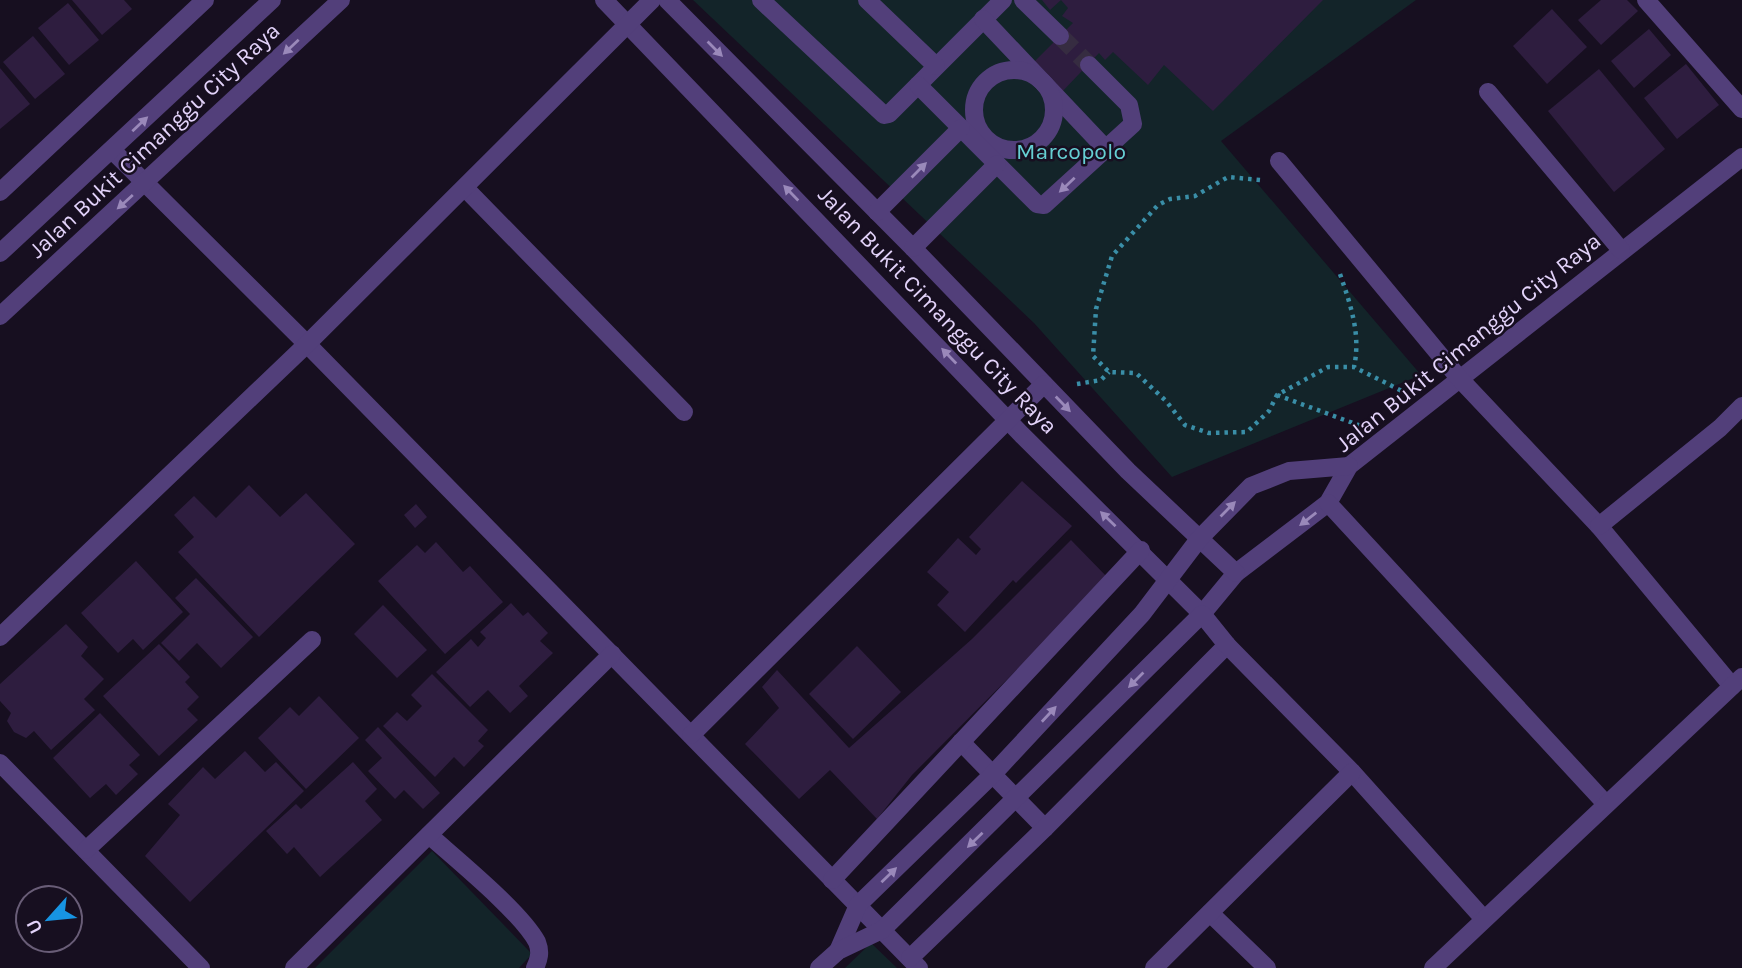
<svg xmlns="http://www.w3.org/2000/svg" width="1742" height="968" font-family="Karla,sans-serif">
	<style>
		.green { fill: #132429 }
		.building { fill: #2e1d3f }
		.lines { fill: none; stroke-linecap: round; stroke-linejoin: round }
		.minor-tunnel { stroke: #362c41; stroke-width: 18; stroke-dasharray: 18 9; stroke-linecap: butt }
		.path { stroke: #3a8ea7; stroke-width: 4.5; stroke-dasharray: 3.5 5; stroke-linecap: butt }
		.minor { stroke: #523f7a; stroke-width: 18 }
		.oneway { fill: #9a89ba }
		.labels { text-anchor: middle; stroke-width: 5; stroke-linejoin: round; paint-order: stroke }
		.street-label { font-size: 23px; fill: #e3d3fa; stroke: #170f20 }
		.park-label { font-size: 23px; fill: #66cfd3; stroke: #170f20 }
	</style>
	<rect width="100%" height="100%" fill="#170f20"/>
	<g class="green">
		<polygon points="693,0 1416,0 1221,141 1421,375 1172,477 1034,323"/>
		<polygon points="432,851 532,954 519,968 315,968"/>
		<polygon points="871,943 897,968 845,968"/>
	</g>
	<g class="building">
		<polygon points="72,0 124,0 132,9 102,35"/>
		<polygon points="1042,0 1323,0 1213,111 1164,65 1148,85 1113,52 1105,60 1099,53 1060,94 1032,64 1073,23 1062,16 1068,8 1061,0 1050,10"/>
		<polygon points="1601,0 1627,0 1638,11 1601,45 1578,20"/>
		<polygon points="68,3 99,40 69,65 38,28"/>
		<polygon points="1552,9 1587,47 1547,84 1513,46"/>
		<polygon points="1649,29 1671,55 1634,88 1611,61"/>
		<polygon points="33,36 65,74 35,99 3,62"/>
		<polygon points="1686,64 1719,105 1677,139 1644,98"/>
		<polygon points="0,68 30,104 0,129"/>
		<polygon points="1599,69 1665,149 1614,192 1548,111"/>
		<polygon points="1022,481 1072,526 1016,583 1013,580 965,632 937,605 949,592 927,572 958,538 976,555 981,549 969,537"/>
		<polygon points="249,485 280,517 306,493 355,544 259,637 178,552 194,537 174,515 194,496 216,518"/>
		<polygon points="416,504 427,517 415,528 404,515"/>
		<polygon points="1071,540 1108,578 912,775 877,819 830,770 799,799 745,744 779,708 762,687 777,670 849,748 972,639"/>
		<polygon points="436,542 463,572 470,566 503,602 445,654 378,581 417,545 425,553"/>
		<polygon points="136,561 183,612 143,650 133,639 118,653 81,613"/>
		<polygon points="196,578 253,637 221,668 197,643 179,661 161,643 190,614 175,598"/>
		<polygon points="511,603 523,616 528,612 548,633 540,641 553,653 519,686 528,696 510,713 488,690 470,707 436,672 471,639 478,647 486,638 480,632"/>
		<polygon points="383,605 427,650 397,678 354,634"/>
		<polygon points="66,624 88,647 81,656 104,679 84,699 95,710 51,750 34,731 26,738 14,732 7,721 11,713 0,701 0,684"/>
		<polygon points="159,644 190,677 185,682 199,697 187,709 198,720 159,756 103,696"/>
		<polygon points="857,646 901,692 853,739 809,694"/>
		<polygon points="432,674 488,730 478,741 484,746 464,767 454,757 435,777 383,726 397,712 407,721 422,706 411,695"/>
		<polygon points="319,696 359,738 306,789 258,738 290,707 299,716"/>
		<polygon points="100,713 140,755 129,765 138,774 116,795 106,784 90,798 53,758"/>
		<polygon points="378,727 440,793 423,809 404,790 395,799 368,771 382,758 365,740"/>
		<polygon points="245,751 265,772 276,762 304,791 190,902 145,856 180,815 168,804 203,767 215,779"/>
		<polygon points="353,762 377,789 365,801 382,820 320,877 294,847 287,854 266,831 296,804 301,809"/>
	</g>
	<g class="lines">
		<polyline class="minor-tunnel" points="1060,36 1089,65"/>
		<g class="path">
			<polyline points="1260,180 1228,177 1195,196 1170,199 1158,205 1112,256 1096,309 1093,356 1109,372 1136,373 1166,401 1185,425 1209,433 1247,432 1269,411 1277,395 1328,367 1354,367 1406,393"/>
			<path d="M1340 274C1351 306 1361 335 1354 367"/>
			<polyline points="1077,384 1101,380 1109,372"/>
			<polyline points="1277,395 1361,426"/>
		</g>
		<g class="minor">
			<polyline points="604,0 1022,435 1202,614 1236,573 1328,503 1349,466 1742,157"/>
			<polyline points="667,0 913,248 1128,471 1236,573"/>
			<polyline points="761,0 884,115 889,114 1003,0"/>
			<polyline points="867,0 936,66"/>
			<polyline points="1023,0 1060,36"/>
			<polyline points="1646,0 1742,109"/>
			<polyline points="983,19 1106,149"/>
			<circle cx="1014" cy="110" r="40"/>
			<polyline points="918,85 1037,204 1044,205 1133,124 1129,105 1089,65"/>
			<polyline points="1488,92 1621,250"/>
			<polyline points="112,150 307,344 919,968"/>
			<polyline points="1279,161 1459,378 1599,526 1732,686"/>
			<polyline points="465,188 684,412"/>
			<polyline points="0,192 205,0"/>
			<polyline points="877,212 961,128"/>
			<polyline points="913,248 997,164"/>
			<polyline points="0,253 272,0"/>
			<polyline points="0,316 341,0"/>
			<polyline points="1328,503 1606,804"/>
			<polyline points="1599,526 1720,428 1742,406"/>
			<polyline points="0,637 307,344 652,0"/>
			<polyline points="691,735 1044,384"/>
			<polyline points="961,742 1045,828"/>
			<polyline points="0,763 201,968"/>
			<path d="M429 835C457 860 521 912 537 942 541 952 539 959 535 968"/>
			<polyline points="86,850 312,640"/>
			<polyline points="832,880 1141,550"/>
			<polyline points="1210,913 1267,968"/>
			<polyline points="838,951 858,905 992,775 1142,614 1199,539 1251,486 1289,471 1349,466"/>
			<polyline points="910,958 1045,828 1227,645"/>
			<polyline points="294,968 612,654"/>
			<polyline points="819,968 838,951 882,930 1202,614 1227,645 1352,772 1483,918"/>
			<polyline points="1154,968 1352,772"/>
			<polyline points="1433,968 1742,677"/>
		</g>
	</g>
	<defs><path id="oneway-solid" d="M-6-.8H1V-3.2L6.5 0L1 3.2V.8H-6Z" transform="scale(1.75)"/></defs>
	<g class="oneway">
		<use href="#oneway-solid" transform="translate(291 47) rotate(137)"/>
		<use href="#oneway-solid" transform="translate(715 49) rotate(45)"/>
		<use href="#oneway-solid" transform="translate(140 124) rotate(-43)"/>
		<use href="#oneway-solid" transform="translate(919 170) rotate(-45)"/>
		<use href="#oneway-solid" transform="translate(1067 185) rotate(137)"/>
		<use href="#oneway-solid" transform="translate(791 193) rotate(-134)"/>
		<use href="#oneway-solid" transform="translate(125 202) rotate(138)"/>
		<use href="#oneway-solid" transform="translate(949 356) rotate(-134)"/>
		<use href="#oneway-solid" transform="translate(1063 404) rotate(46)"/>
		<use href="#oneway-solid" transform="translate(1228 509) rotate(-45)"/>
		<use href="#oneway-solid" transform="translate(1108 519) rotate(-136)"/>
		<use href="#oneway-solid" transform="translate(1308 519) rotate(142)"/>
		<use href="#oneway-solid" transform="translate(1136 680) rotate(135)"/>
		<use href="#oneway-solid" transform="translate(1049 714) rotate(-47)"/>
		<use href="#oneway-solid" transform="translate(975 840) rotate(136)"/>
		<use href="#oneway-solid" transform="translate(889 875) rotate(-44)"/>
	</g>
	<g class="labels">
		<g class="street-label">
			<text transform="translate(154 140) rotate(-43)" y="8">Jalan Bukit Cimanggu City Raya</text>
			<text transform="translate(938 310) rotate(46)" y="8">Jalan Bukit Cimanggu City Raya</text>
			<text transform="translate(1468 342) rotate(-39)" y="8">Jalan Bukit Cimanggu City Raya</text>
		</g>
		<g class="park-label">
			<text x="1071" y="159">Marcopolo</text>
		</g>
	</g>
	<g transform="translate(49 919) rotate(243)"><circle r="33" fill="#170f20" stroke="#695d77" stroke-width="2"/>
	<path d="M0-5L12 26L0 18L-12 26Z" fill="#1794e2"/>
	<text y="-10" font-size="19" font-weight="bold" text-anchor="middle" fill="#e3d3fa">U</text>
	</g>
</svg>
